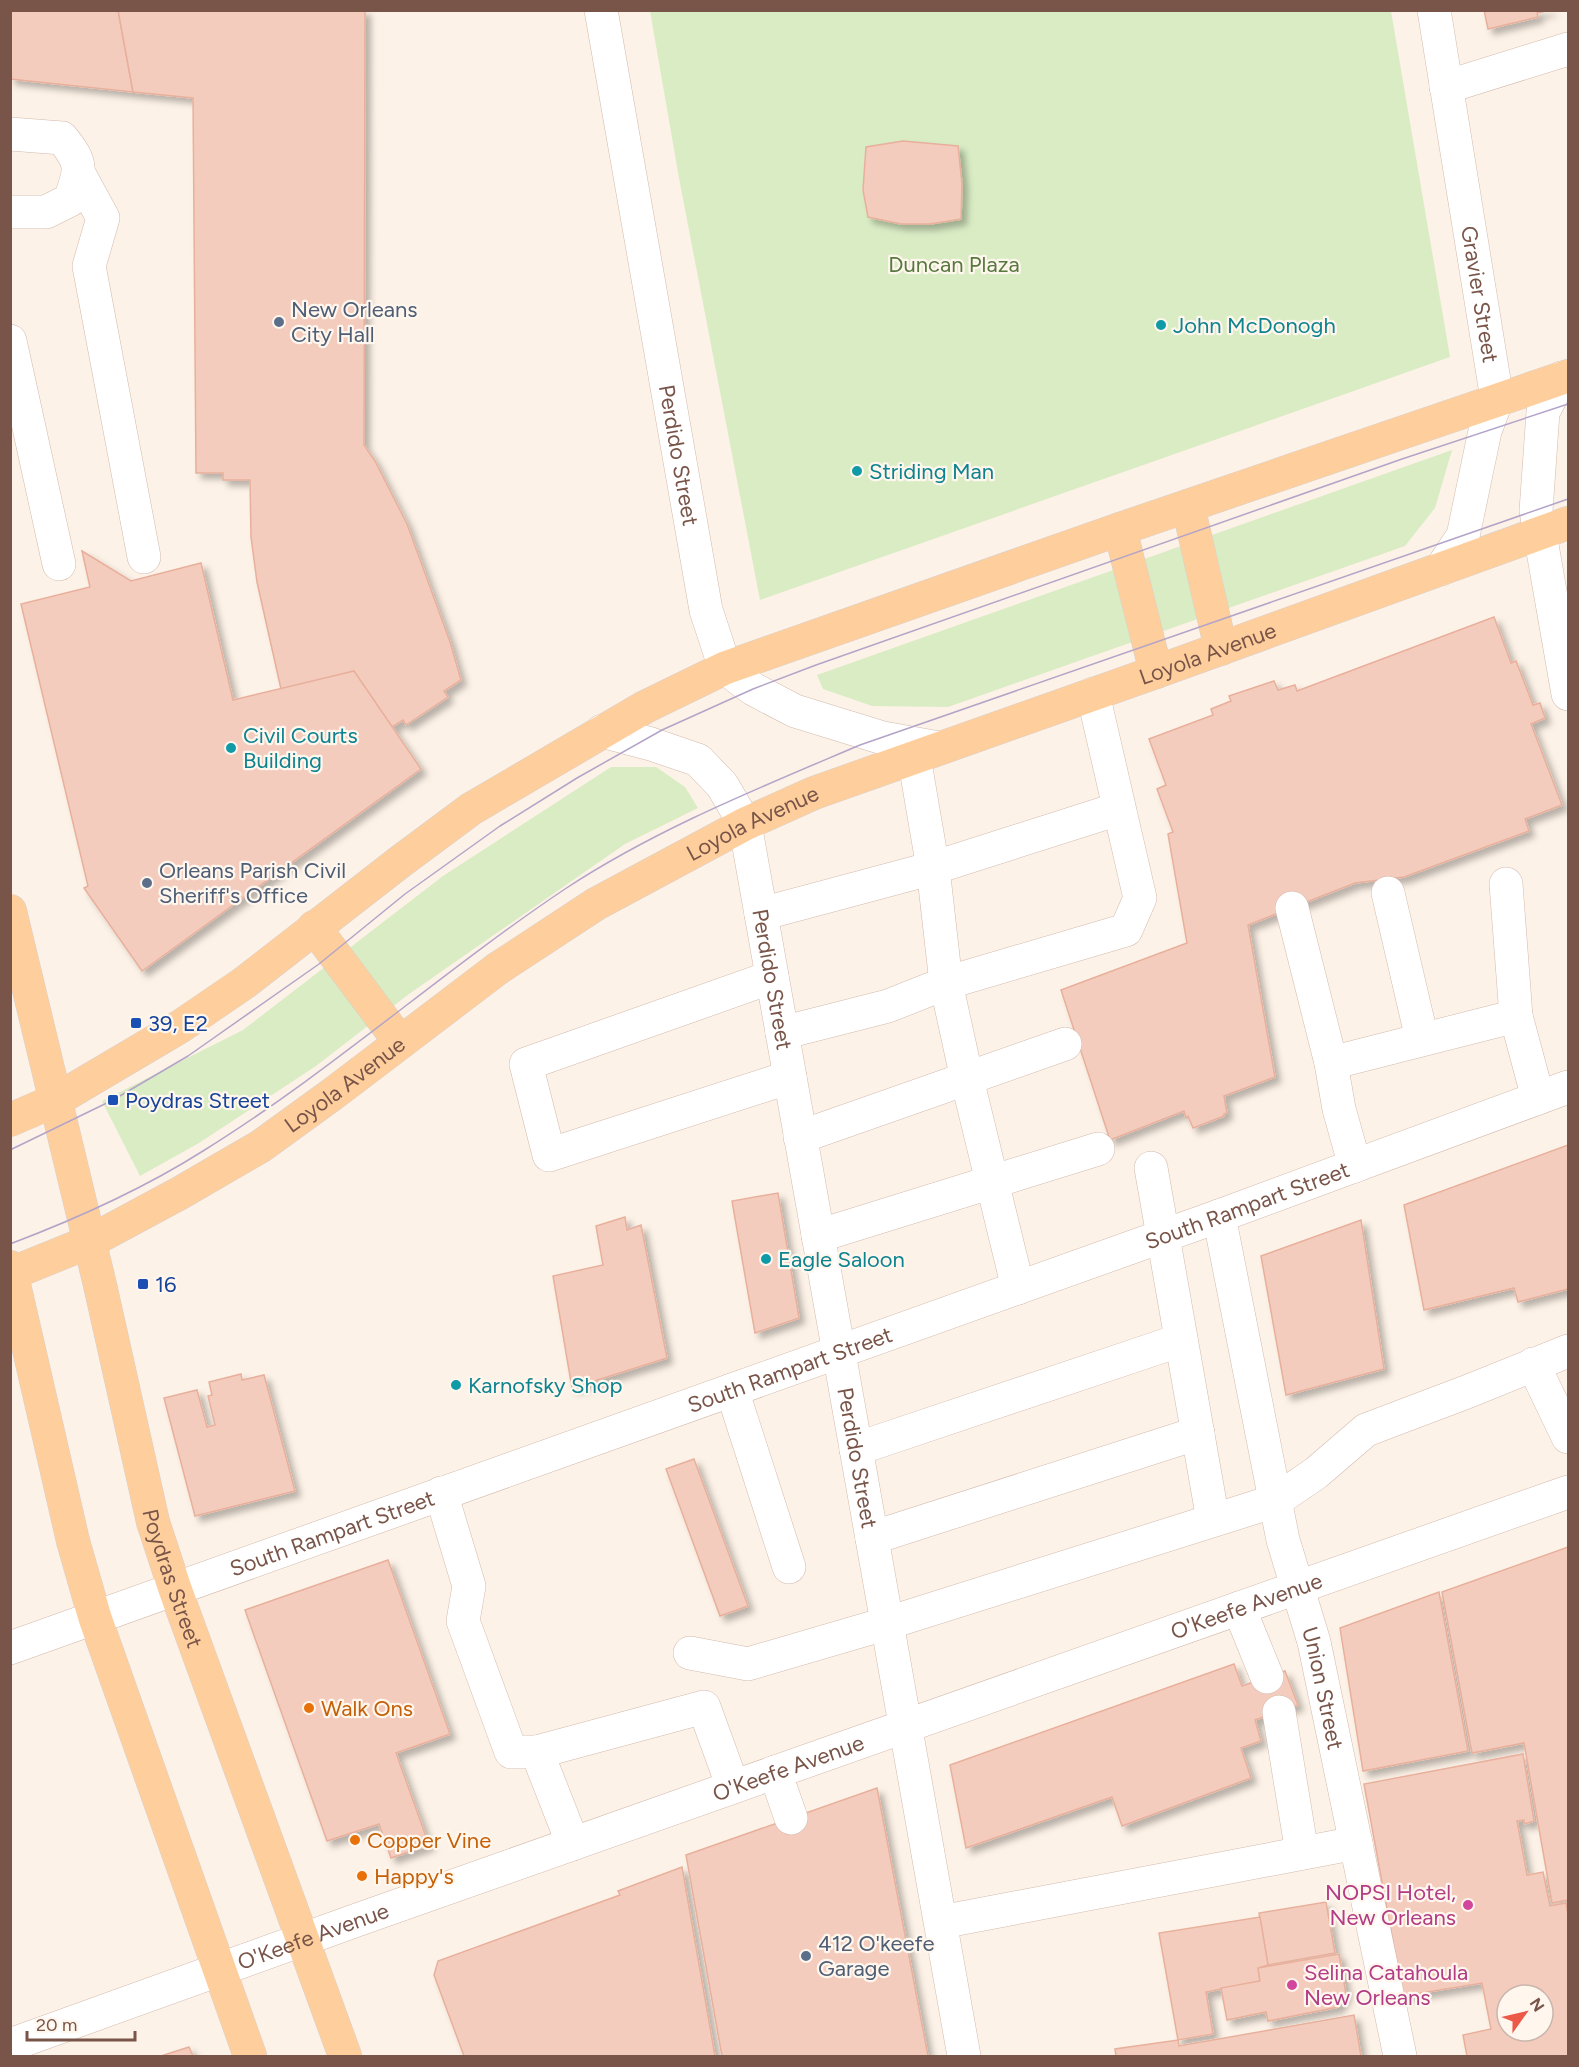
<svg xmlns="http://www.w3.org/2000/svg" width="1579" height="2067" font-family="Figtree,sans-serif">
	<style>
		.green { fill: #d9ecc4 }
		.building { fill: #f4ccbd; stroke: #e8b09c; stroke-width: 1.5; fill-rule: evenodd; filter: url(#shadow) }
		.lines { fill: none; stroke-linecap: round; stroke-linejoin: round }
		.minor-casing { stroke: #d3baae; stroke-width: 34 }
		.major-casing { stroke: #d9cfcc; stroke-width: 34 }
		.minor { stroke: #fff; stroke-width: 33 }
		.major { stroke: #fecf9d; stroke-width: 33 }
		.tram { stroke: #b3a4c8; stroke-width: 1.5 }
		.service-dot { fill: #5c6f8a; stroke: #fff6ee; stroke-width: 2 }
		.culture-dot { fill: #0f9aa8; stroke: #fff6ee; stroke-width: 2 }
		.transit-dot { fill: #1a4fb4; stroke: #fff6ee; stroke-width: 2 }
		.food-dot { fill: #e8710a; stroke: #fff6ee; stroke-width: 2 }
		.hotel-dot { fill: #d1479c; stroke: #fff6ee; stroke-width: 2 }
		.labels { text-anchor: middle; stroke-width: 4.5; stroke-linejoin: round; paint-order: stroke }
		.park-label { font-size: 22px; fill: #56793e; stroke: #fff6ee }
		.street-label { font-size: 22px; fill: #795549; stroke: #fff6ee }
		.service-label { font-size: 22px; fill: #4e5e75; stroke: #fff6ee; text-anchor: start }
		.culture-label { font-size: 22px; fill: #0d838f; stroke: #fff6ee; text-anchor: start }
		.transit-label { font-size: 22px; fill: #164399; stroke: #fff6ee; text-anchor: start }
		.food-label { font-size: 22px; fill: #c56008; stroke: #fff6ee; text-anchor: start }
		.hotel-label { font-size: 22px; fill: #b23c85; stroke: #fff6ee; text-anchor: end }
	</style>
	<defs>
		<filter id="shadow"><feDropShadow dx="5.5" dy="5.5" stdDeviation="3" flood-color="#0004"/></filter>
	</defs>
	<rect width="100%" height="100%" fill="#fdf2e7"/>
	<g class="green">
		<polygon points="650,11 1391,11 1450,357 760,600 679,178"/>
		<polygon points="1452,450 1435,508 1405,546 948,707 872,706 823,689 817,675"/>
		<polygon points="611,767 656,767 685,787 698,808 625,844 409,994 316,1066 199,1143 140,1176 102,1101 243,1030 443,876"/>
	</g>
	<g class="building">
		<polygon points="10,10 118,10 133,92 10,79"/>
		<polygon points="118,10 365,10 364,445 375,461 407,524 450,642 461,680 444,691 448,697 406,725 403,720 392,727 354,671 281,689 257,582 251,537 250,480 223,480 223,473 196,473 193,98 133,92"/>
		<polygon points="1484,10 1552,10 1537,13 1538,17 1488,29"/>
		<polygon points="903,141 958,146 962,184 961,219 930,224 901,224 868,217 863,190 866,147"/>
		<polygon points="82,551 131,581 201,563 233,700 354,671 421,769 142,971 84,888 88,886 21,604 90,587"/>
		<polygon points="1494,617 1511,663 1516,661 1533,705 1540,703 1545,718 1531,724 1562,805 1525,819 1529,831 1404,877 1355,883 1248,925 1275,1077 1224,1096 1227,1113 1224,1114 1224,1116 1193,1128 1188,1116 1186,1118 1184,1111 1110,1140 1061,990 1187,943 1168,834 1173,832 1157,789 1166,785 1149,739 1213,715 1211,709 1231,701 1229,696 1274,681 1278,690 1295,685 1297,691"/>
		<polygon points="1568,1145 1568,1289 1518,1302 1514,1288 1424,1310 1404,1205"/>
		<polygon points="778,1193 799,1318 755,1333 732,1201"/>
		<polygon points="625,1217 627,1230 641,1225 667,1358 572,1388 553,1276 603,1265 596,1226"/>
		<polygon points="1361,1220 1384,1369 1286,1395 1261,1256"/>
		<polygon points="241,1374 242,1380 264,1375 295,1491 195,1516 164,1398 197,1390 207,1427 215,1425 208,1396 212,1395 209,1382"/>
		<polygon points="694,1459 748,1606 720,1616 666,1469"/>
		<polygon points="1568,1547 1568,1900 1552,1903 1524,1743 1472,1753 1442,1592"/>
		<polygon points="388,1560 450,1734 396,1753 429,1845 391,1858 379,1824 327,1841 245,1610"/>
		<polygon points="1439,1592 1468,1751 1363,1771 1340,1628"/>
		<polygon points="1234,1664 1242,1686 1285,1671 1298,1705 1255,1720 1261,1741 1241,1748 1251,1778 1122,1826 1112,1797 966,1848 950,1765"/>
		<path d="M1523 1754 1534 1821 1524 1824V1820L1517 1821 1527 1875 1543 1872 1550 1906 1566 1903 1568 1914V2056H1467L1463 2035 1491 2029 1482 1983 1403 1996 1364 1784ZM1507 1995H1543V2031H1507Z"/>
		<polygon points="877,1788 928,2056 722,2056 686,1855"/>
		<polygon points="682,1867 715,2056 464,2056 434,1975 438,1961 620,1895 618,1891"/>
		<polygon points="1326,1902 1335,1953 1268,1965 1259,1913"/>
		<polygon points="1260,1917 1268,1965 1258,1968 1260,1981 1206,1992 1213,2034 1178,2040 1159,1933"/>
		<polygon points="1339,1954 1346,1994 1338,2007 1268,2021 1266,2012 1227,2020 1221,1988 1260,1981 1258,1968"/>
		<polygon points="1354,2015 1361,2056 1116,2056 1115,2049 1178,2040 1179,2046"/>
		<polygon points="189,2047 193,2056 161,2056"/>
	</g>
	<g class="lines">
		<defs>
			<g id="minor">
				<path id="s1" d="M601 10 706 610 725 668 753 689 795 711 883 738 939 748"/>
				<path id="s2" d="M1434 10 1497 399 1485 431 1463 536 1441 569"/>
				<polyline points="1446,87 1568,49"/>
				<path d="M10 134 62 138C83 164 81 169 70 200L46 212H10"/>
				<polyline points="79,174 103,218 89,266 144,557"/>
				<polyline points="10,341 59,564"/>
				<polyline points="1561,378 1543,412 1536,511 1568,694"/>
				<path id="s3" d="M602 731 651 744 698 760 722 785 745 824 964 2056"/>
				<polyline points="914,757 933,868 946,983 967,1079 1018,1288"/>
				<polyline points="1506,884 1516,1016"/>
				<polyline points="1388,893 1422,1039"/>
				<polyline points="1292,908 1331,1063"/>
				<polyline points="761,914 933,868 1118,809"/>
				<polyline points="772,977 526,1064 549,1155 790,1077"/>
				<polyline points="782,1033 888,1006 946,983 1126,930 1140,898 1093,694"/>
				<polyline points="800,1137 1065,1044"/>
				<polyline points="1355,1166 1339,1109 1331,1063 1516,1016 1538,1098"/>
				<polyline points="1151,1168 1213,1520"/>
				<path id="s4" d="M1219 1216 1283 1540 1314 1642 1400 2056"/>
				<polyline points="818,1236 1098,1149"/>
				<polyline points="1533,1364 1568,1437"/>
				<polyline points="732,1390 789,1567"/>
				<polyline points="856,1449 1181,1340"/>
				<polyline points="441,1493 469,1586 463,1621 511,1752 537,1752 573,1844"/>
				<polyline points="872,1538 1198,1433"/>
				<polyline points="1239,1608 1267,1677"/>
				<path id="s5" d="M10 1648 1219 1216 1568 1087"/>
				<polyline points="690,1653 748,1664 888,1623 1275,1501 1316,1473 1366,1430 1469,1391 1568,1351"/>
				<polyline points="1279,1712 1302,1853"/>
				<polyline points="537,1752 704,1707 733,1787"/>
				<polyline points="775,1772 791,1818"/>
				<polyline points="941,1922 1356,1843"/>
				<path id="s6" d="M10 2045 357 1920 1568 1492"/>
			</g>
			<g id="major">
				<polyline points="1188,506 1221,649"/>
				<polyline points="1120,529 1156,672"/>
				<path id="s7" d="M10 911 100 1285 153 1522 175 1589 345 2056"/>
				<polyline points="314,927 400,1042"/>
				<polyline points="10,1120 56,1100 181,1026 244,983 401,861 471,809 645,707 725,668 1120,529 1568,376"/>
				<polyline points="10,1267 73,1541 95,1618 250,2056"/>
				<path id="s8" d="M10 1274 89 1242 180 1193 261 1146 334 1093 497 969 596 904 745 824 814 793 1156 672 1568 523"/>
			</g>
		</defs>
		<use href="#minor" class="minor-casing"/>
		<use href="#major" class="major-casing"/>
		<use href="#minor" class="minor"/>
		<use href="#major" class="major"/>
		<g class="tram">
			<polyline points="10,1150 113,1100 188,1056 319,964 405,894 500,826 577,778 662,730 753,689 816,665 1402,459 1568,404"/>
			<path d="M10 1244C76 1219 143 1189 203 1151 329 1073 441 972 565 889 656 829 759 788 860 745L1568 499"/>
		</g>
	</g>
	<g class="service-dot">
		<circle cx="279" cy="322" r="6"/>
		<circle cx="147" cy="883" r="6"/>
		<circle cx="806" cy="1956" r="6"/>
	</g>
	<g class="culture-dot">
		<circle cx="1161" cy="325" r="6"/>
		<circle cx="857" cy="471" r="6"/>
		<circle cx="231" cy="748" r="6"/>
		<circle cx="766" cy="1259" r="6"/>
		<circle cx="456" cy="1385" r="6"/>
	</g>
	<g class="transit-dot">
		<rect x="130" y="1017" width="12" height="12" rx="3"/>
		<rect x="107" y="1094" width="12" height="12" rx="3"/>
		<rect x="137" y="1278" width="12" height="12" rx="3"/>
	</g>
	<g class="food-dot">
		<circle cx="309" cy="1708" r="6"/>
		<circle cx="355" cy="1840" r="6"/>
		<circle cx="362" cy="1876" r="6"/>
	</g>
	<g class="hotel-dot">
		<circle cx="1468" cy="1905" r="6"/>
		<circle cx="1292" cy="1985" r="6"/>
	</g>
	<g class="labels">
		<g class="park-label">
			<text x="954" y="272">Duncan Plaza</text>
		</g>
		<g class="street-label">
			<text dy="8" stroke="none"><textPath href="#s2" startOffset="288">Gravier Street</textPath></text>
			<text dy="8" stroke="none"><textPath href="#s1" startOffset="452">Perdido Street</textPath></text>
			<text dy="8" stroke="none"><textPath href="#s8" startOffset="1358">Loyola Avenue</textPath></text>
			<text dy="8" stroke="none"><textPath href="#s8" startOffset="872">Loyola Avenue</textPath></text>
			<text dy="8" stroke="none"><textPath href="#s3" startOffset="338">Perdido Street</textPath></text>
			<text dy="8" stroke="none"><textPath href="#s8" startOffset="386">Loyola Avenue</textPath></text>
			<text dy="8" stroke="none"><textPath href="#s5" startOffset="1314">South Rampart Street</textPath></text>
			<text dy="8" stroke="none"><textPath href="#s5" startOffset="828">South Rampart Street</textPath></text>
			<text dy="8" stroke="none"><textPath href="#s3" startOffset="824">Perdido Street</textPath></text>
			<text dy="8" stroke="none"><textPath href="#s5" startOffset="342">South Rampart Street</textPath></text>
			<text dy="8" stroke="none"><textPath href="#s7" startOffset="687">Poydras Street</textPath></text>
			<text dy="8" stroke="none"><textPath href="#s6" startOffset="1312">O'Keefe Avenue</textPath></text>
			<text dy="8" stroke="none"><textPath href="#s4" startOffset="484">Union Street</textPath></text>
			<text dy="8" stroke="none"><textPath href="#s6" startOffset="826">O'Keefe Avenue</textPath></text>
			<text dy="8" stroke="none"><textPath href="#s6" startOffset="322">O'Keefe Avenue</textPath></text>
		</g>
		<g class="service-label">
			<text x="291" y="317">New Orleans<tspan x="291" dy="25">City Hall</tspan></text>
			<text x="159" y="878">Orleans Parish Civil<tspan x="159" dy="25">Sheriff's Office</tspan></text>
			<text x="818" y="1951">412 O'keefe<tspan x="818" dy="25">Garage</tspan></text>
		</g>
		<g class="culture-label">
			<text x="1173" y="333">John McDonogh</text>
			<text x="869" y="479">Striding Man</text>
			<text x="243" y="743">Civil Courts<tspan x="243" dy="25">Building</tspan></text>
			<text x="778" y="1267">Eagle Saloon</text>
			<text x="468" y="1393">Karnofsky Shop</text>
		</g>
		<g class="transit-label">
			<text x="148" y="1031">39, E2</text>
			<text x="125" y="1108">Poydras Street</text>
			<text x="155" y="1292">16</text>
		</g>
		<g class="food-label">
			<text x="321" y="1716">Walk Ons</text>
			<text x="367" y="1848">Copper Vine</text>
			<text x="374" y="1884">Happy's</text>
		</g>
		<g class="hotel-label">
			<text x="1456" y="1900">NOPSI Hotel,<tspan x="1456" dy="25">New Orleans</tspan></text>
			<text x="1304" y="1980" text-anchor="start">Selina Catahoula<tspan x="1304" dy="25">New Orleans</tspan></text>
		</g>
	</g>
	<rect width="1579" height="2067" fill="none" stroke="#795549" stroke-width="24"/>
	<g transform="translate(1525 2013) rotate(56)"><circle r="28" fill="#fff6ee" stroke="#c9b6ac" stroke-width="1.5"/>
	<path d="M0-4.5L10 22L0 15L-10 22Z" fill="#ec5947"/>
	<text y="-9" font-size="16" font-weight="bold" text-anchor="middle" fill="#795549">N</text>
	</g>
	<path d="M27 2031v9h108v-9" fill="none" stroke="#795549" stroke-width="3"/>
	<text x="36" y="2031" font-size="18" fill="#795549" stroke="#fff6ee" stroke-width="4.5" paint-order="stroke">20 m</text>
</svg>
